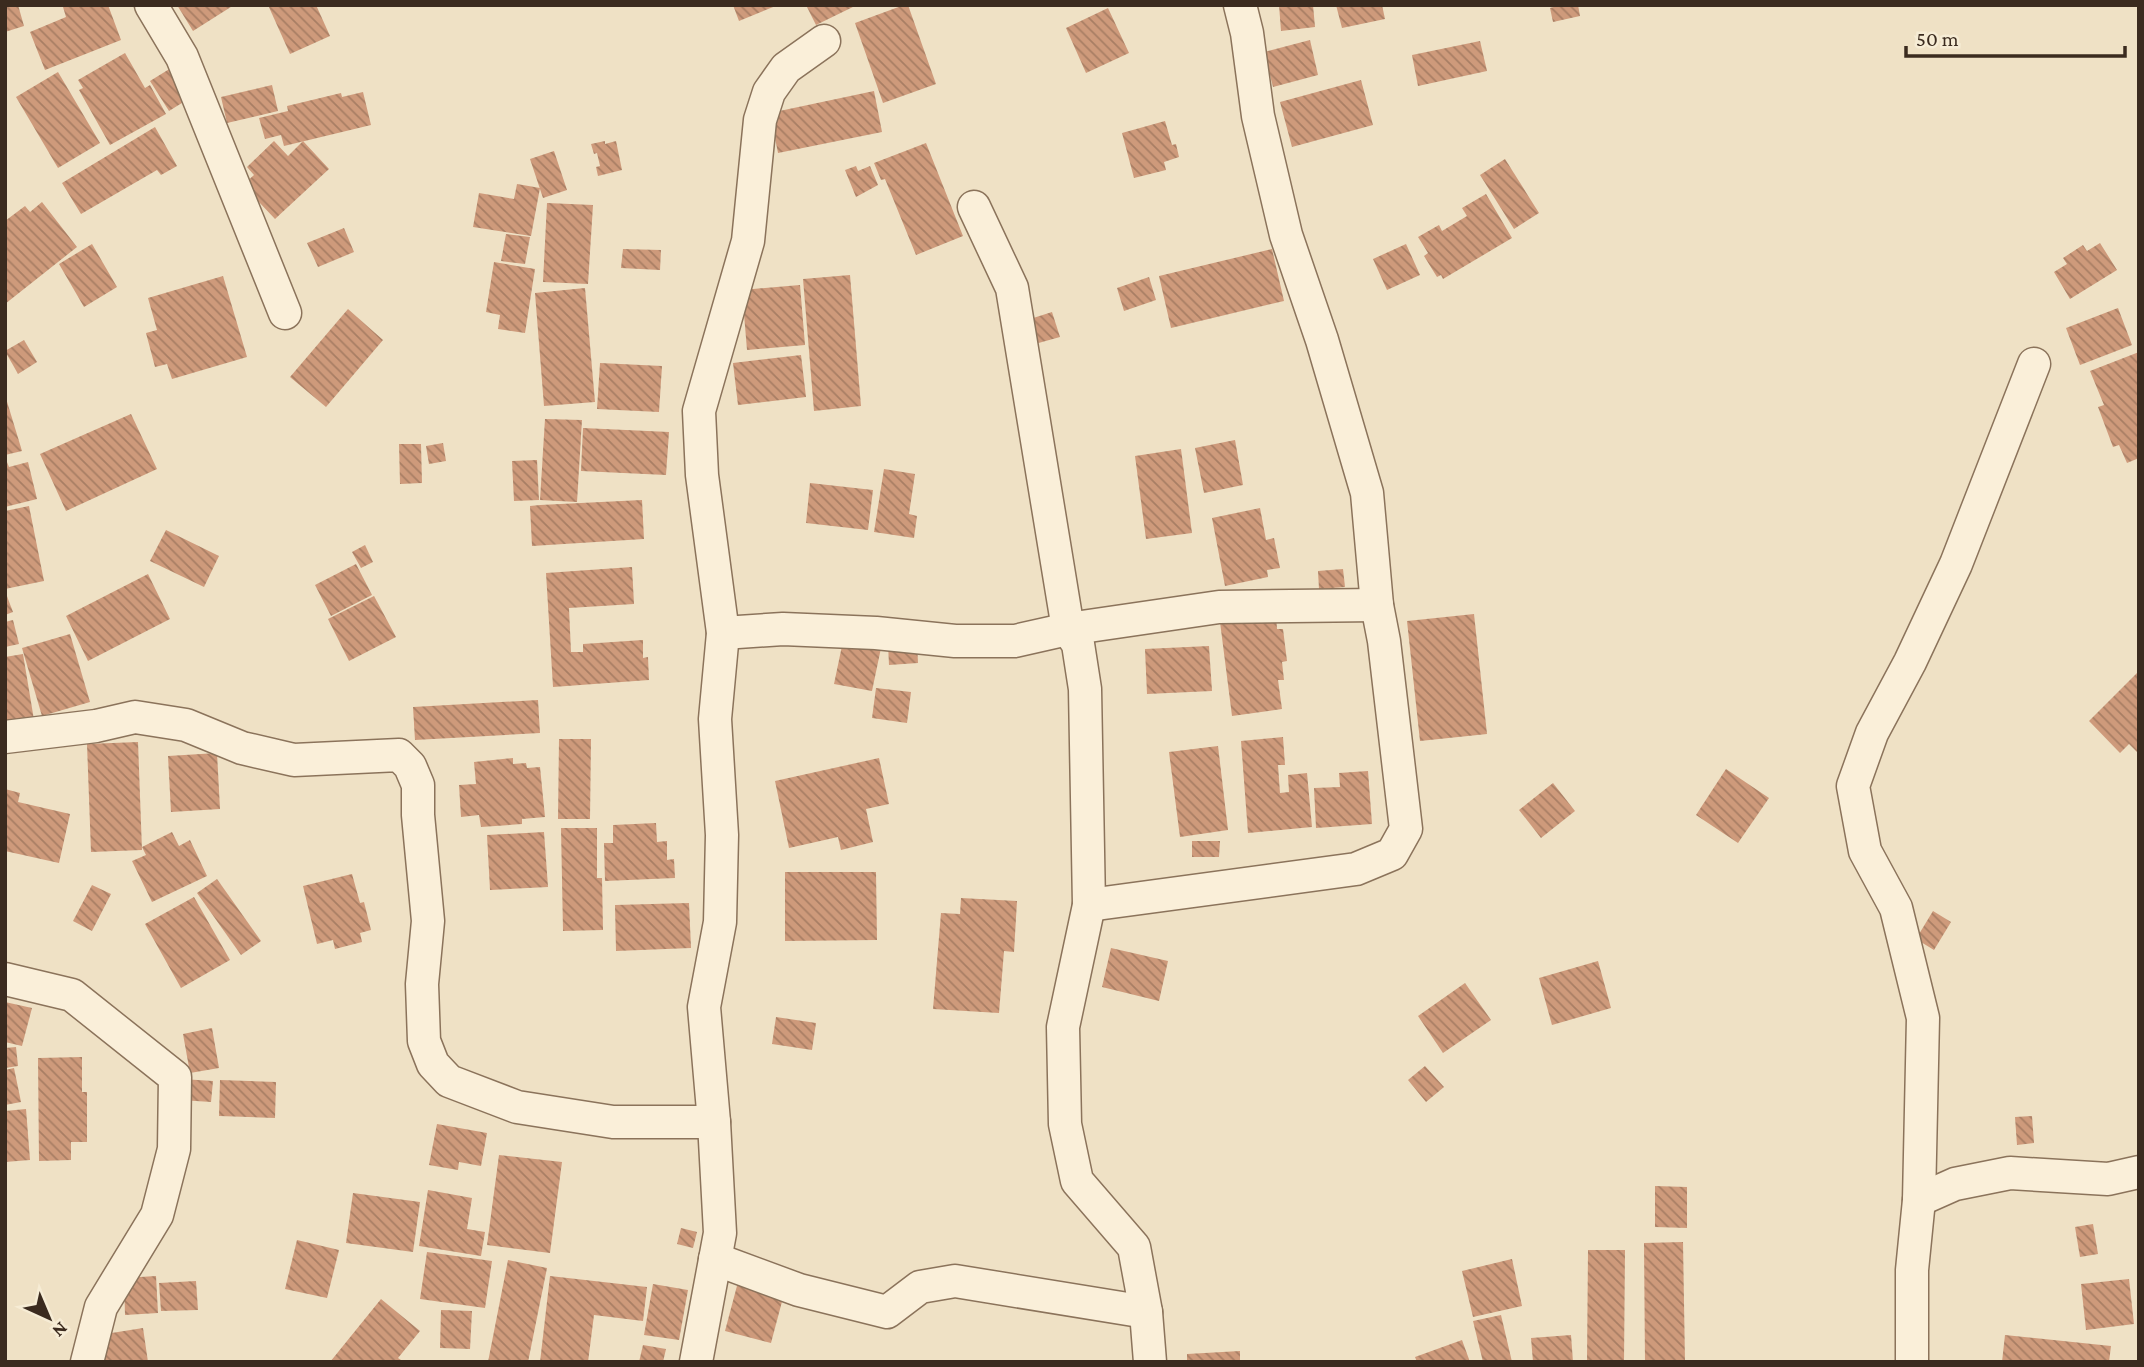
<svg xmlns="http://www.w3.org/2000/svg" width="2144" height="1367" font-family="'Crimson Pro',serif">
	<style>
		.building { fill: url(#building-back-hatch) }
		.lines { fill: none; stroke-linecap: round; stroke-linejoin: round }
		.street-casing { stroke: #8b735b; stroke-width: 35 }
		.street { stroke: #faefd9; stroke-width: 32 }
	</style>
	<defs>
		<pattern id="building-back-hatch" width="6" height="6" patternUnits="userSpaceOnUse" patternTransform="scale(1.75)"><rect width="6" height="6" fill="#ce9a7b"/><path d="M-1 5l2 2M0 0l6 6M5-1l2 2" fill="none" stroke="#a87e64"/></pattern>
	</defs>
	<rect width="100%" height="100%" fill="#efe1c5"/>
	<g class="building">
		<polygon points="5,5 18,5 24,26 5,32"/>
		<polygon points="68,5 108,5 121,40 45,70 30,32 66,17 63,7"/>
		<polygon points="177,5 234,5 193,31"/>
		<polygon points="268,5 316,5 330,36 290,54"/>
		<polygon points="733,5 778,5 739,21"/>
		<polygon points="806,5 857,5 816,25"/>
		<polygon points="904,5 908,5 936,84 883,103 855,23"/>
		<polygon points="1279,5 1313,5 1315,27 1281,31"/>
		<polygon points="1336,5 1382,5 1385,19 1342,28"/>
		<polygon points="1561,5 1578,5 1580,16 1553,22 1550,8"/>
		<polygon points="1108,8 1129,53 1086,73 1066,28"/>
		<polygon points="1310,40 1318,75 1273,87 1264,52"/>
		<polygon points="1480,41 1487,71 1418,86 1412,55"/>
		<polygon points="125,53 145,88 150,85 166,114 110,145 79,90 83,88 78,80"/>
		<polygon points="171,68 190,98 169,111 150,81"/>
		<polygon points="58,72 100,143 58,168 16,97"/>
		<polygon points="1361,80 1373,125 1292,147 1280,102"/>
		<polygon points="272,85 278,111 227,123 221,97"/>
		<polygon points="874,91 882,132 778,153 770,113"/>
		<polygon points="363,92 371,125 284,146 281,135 265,139 259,118 288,111 287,106 341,93 342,97"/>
		<polygon points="1165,121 1172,145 1176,144 1179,157 1164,162 1166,170 1134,178 1122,133"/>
		<polygon points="155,127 177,166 161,175 157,170 81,214 62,183"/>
		<polygon points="274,141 288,156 303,141 329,169 275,219 243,185 254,175 247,167"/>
		<polygon points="605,141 605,144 616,141 622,170 598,176 596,167 600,166 597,153 594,154 591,144"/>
		<polygon points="926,143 963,236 916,255 885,179 881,180 874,163"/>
		<polygon points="554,151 567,190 543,198 530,159"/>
		<polygon points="1505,159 1539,213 1514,229 1480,175"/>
		<polygon points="856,166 858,171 870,166 878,185 856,197 845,170"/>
		<polygon points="517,184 540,188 531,236 473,227 479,193 514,199"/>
		<polygon points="1486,194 1512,238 1443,279 1441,275 1437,277 1424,256 1428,253 1418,237 1439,225 1442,231 1467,216 1462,208"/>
		<polygon points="42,202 77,247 5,304 5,221 25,206 30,212"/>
		<polygon points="547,203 593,205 588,284 543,282"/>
		<polygon points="344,228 354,252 318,267 307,243"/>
		<polygon points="506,234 530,237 525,264 501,261"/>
		<polygon points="2100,243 2117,270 2070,299 2054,272 2067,264 2063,258 2083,245 2087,251"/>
		<polygon points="92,244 117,287 84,307 59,264"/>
		<polygon points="1406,244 1420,275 1387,290 1373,259"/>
		<polygon points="623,249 661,250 660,270 621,268"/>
		<polygon points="1272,249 1284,301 1171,328 1159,276"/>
		<polygon points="494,262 535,269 525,333 498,329 500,315 486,312"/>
		<polygon points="850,275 861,406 814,411 803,279"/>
		<polygon points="223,276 247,357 172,379 167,364 155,367 146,333 157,330 148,298"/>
		<polygon points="1149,277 1156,300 1124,311 1117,288"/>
		<polygon points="800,285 805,345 747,350 742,290"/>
		<polygon points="585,288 595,402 544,406 535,293"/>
		<polygon points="2118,308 2132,345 2080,365 2066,328"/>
		<polygon points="348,309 383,340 326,407 290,377"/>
		<polygon points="1052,312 1060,337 1035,344 1027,320"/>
		<polygon points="24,340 37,362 18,374 5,351"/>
		<polygon points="2139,352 2139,458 2127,463 2119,445 2113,447 2098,407 2104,405 2090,371"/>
		<polygon points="801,355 806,397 738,405 733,363"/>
		<polygon points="600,363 662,366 659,412 597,409"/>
		<polygon points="5,395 22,451 5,455"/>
		<polygon points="131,414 157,469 66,511 40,454"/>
		<polygon points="545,419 582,420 577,502 540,500"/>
		<polygon points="583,428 669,432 666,475 581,471"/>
		<polygon points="1235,440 1243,485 1204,493 1195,448"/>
		<polygon points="443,443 446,461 429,464 426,446"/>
		<polygon points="399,444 421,444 422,483 400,484"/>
		<polygon points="1181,449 1192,533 1146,539 1135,456"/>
		<polygon points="5,457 9,467 28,462 37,499 5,507"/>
		<polygon points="537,460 539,500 514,501 512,461"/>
		<polygon points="884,469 915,474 909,514 917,516 914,538 874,532"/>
		<polygon points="810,483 873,490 868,530 806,523"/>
		<polygon points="642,500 644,539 532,546 530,506 540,505 540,507 540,505"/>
		<polygon points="29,506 44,581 5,589 5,511"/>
		<polygon points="1260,508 1266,540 1274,538 1280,568 1267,570 1268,577 1225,586 1212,518"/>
		<polygon points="166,530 219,556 204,587 150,561"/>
		<polygon points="365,545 373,562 361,568 352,552"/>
		<polygon points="356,564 372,595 331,616 315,585"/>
		<polygon points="632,567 634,604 569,608 571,652 583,652 583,644 643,640 643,658 648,657 649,680 553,687 546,573"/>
		<polygon points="1343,569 1345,587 1319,589 1318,571"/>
		<polygon points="148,574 170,619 88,661 66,616"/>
		<polygon points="5,591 13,612 5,615"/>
		<polygon points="374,596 396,637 349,661 328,619"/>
		<polygon points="1276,614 1277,629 1283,629 1287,661 1282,662 1284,680 1278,680 1282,709 1232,716 1220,622"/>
		<polygon points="1474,614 1487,734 1420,741 1407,621"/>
		<polygon points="13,620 19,644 5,647 5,622"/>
		<polygon points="70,634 90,702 42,716 22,648"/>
		<polygon points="843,641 881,648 872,691 834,684"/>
		<polygon points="917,642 918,663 889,665 888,644"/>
		<polygon points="1209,646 1212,691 1147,694 1145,649"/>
		<polygon points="23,654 34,720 7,725 5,712 5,657"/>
		<polygon points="2139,671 2139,750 2137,752 2129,744 2120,753 2089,721"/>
		<polygon points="876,688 911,692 907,723 872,718"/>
		<polygon points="538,700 540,733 415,740 413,707"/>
		<polygon points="1283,737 1285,765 1278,765 1280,793 1289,792 1288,775 1307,773 1312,827 1248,833 1241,741"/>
		<polygon points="559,739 591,739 590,819 558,819"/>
		<polygon points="138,742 142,850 91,852 87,744"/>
		<polygon points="1218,746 1228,830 1180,837 1169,752"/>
		<polygon points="217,753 220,809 171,812 168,756"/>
		<polygon points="513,758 513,764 526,763 527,768 540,767 545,817 522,819 522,824 481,827 479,815 461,817 459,785 476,784 474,762"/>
		<polygon points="879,758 889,804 866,809 873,842 841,850 838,837 789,848 775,781"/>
		<polygon points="1726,769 1769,798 1738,843 1696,815"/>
		<polygon points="1368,771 1372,824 1316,828 1314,788 1340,787 1339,773"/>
		<polygon points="1553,783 1575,811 1541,838 1519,810"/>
		<polygon points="5,789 20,793 18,802 70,814 59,863 5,851"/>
		<polygon points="656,823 657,842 667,841 667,860 674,859 675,878 605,881 604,843 613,843 613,825"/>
		<polygon points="561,828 597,828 597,878 602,878 603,930 563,931"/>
		<polygon points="172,832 179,846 190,840 207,876 152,902 132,861 146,855 142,847"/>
		<polygon points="544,832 548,887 490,890 487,835"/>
		<polygon points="1192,841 1220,841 1219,857 1192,857"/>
		<polygon points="785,872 876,872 877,940 785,941"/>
		<polygon points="352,874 360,903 364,902 371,930 360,933 362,942 335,949 333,940 317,944 303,886"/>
		<polygon points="217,879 261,941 241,955 197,893"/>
		<polygon points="92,885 111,894 92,931 73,921"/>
		<polygon points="194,897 230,960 181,988 145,924"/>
		<polygon points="961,898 1017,901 1014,952 1004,951 999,1013 933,1009 941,913 960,914"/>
		<polygon points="689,903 691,948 616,951 615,905"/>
		<polygon points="1933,911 1951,922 1934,950 1916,939"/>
		<polygon points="1111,948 1168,961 1159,1001 1102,987"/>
		<polygon points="1598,961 1611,1008 1552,1025 1539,978"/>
		<polygon points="1465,983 1491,1020 1443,1053 1418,1016"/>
		<polygon points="5,1002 32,1008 22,1046 5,1042"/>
		<polygon points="776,1017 816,1023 812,1050 772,1044"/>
		<polygon points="212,1028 219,1068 190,1073 183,1034"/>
		<polygon points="16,1047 18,1066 5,1068 5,1048"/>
		<polygon points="82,1057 82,1092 87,1092 87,1142 71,1142 71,1160 39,1161 38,1058"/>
		<polygon points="1425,1066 1444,1087 1426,1102 1408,1080"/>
		<polygon points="14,1068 21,1102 5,1105 5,1070"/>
		<polygon points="182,1079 213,1081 211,1102 181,1100"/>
		<polygon points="220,1080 276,1082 275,1118 219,1116"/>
		<polygon points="26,1109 30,1160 5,1162 5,1111"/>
		<polygon points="2032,1116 2034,1143 2017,1145 2015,1117"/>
		<polygon points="437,1124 487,1133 481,1166 459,1162 458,1170 429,1165"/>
		<polygon points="499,1155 562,1162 550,1253 487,1245"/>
		<polygon points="1655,1186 1687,1187 1687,1228 1655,1227"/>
		<polygon points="428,1190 472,1198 467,1229 485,1232 481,1256 419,1246"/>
		<polygon points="353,1193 420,1202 413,1252 346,1243"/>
		<polygon points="2093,1224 2098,1254 2080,1257 2075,1227"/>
		<polygon points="681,1228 697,1232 693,1248 677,1244"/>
		<polygon points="297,1240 339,1250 327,1298 285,1289"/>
		<polygon points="1683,1242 1685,1362 1645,1362 1644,1243"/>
		<polygon points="1588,1250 1625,1250 1624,1362 1587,1362"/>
		<polygon points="427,1252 492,1261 485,1308 420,1299"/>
		<polygon points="1512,1259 1522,1306 1473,1317 1462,1271"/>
		<polygon points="508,1260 547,1268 528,1362 488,1362"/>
		<polygon points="156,1276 158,1313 125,1315 124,1278"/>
		<polygon points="550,1276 647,1287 643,1321 594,1315 588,1362 540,1362"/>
		<polygon points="2129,1279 2134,1324 2086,1330 2081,1284"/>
		<polygon points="196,1281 198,1310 161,1311 159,1283"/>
		<polygon points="738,1282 784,1294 771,1343 725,1331"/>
		<polygon points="653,1284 688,1290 679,1340 644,1335"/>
		<polygon points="381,1299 420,1331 398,1358 404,1362 330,1362"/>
		<polygon points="441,1310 472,1311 470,1349 440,1348"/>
		<polygon points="1501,1315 1512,1362 1483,1362 1473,1321"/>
		<polygon points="143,1328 148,1362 103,1362 99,1335"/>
		<polygon points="1571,1335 1573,1362 1533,1362 1531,1338"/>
		<polygon points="2005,1335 2111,1346 2109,1362 2002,1362"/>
		<polygon points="1462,1340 1470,1362 1417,1362 1415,1357"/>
		<polygon points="643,1345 666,1349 663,1362 639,1362"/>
		<polygon points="1240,1351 1240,1362 1187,1362 1187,1354"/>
	</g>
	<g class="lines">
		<defs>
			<g id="street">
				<polyline points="151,5 182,57 285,313"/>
				<polyline points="974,207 1012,288 1068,629 1078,644 1085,689 1089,905 1063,1027 1065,1124 1077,1181 1134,1247 1146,1312 1150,1362"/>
				<polyline points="723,633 783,629 876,633 955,641 1015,641 1068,629 1219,607 1377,605"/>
				<polyline points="5,737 96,726 135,717 186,725 242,748 294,760 399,755 410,766 418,785 418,815 428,921 422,984 424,1041 433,1064 449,1081 517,1107 613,1122 714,1122"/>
				<polyline points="1089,905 1356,869 1392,854 1406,829 1384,641 1377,605 1367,493 1322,340 1286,235 1258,116 1247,33 1240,5"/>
				<polyline points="5,979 72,995 175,1077 174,1149 157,1215 101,1307 87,1362"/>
				<polyline points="1919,1200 1955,1184 2010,1173 2108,1179 2139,1172"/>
				<polyline points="715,1259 799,1290 887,1312 920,1287 955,1281 1146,1312"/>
				<polyline points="696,1362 720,1233 714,1122 704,1007 720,922 722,835 715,719 723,633 702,475 699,411 748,241 760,120 769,92 786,68 824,41"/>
				<polyline points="1912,1362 1912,1270 1919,1200 1923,1018 1896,908 1865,851 1853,786 1872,733 1910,662 1956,564 2034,364"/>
			</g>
		</defs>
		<use href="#street" class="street-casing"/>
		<use href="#street" class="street"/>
	</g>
	<rect width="2144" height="1367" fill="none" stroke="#3b2b1f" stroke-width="14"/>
	<g transform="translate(49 1318) rotate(136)" stroke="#f6ecd5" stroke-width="5" paint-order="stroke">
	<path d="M0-5L12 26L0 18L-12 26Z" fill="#3b2b1f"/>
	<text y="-10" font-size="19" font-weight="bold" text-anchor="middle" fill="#3b2b1f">N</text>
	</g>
	<path d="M1906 46v10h219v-10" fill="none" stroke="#3b2b1f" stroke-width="3.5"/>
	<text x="1916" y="46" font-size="21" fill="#3b2b1f" stroke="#f6ecd5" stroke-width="5" paint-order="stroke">50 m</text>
</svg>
